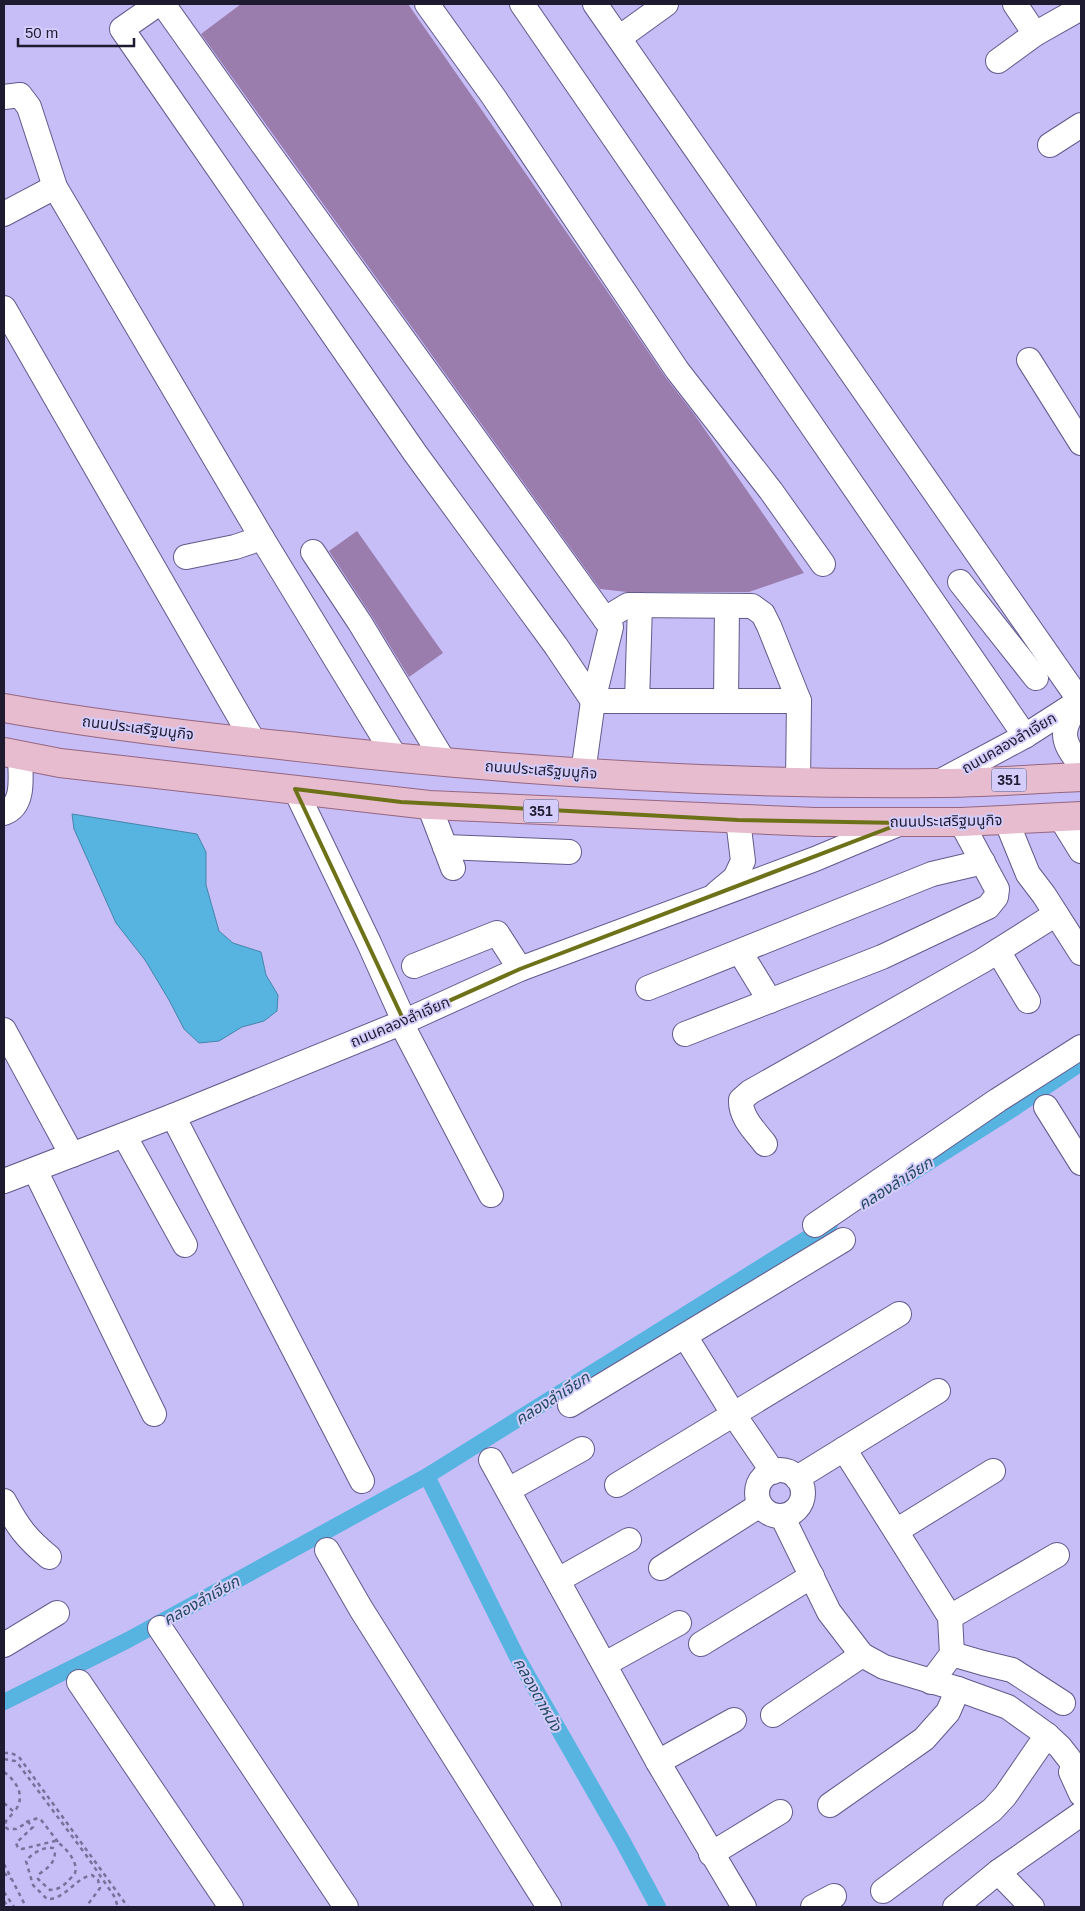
<svg xmlns="http://www.w3.org/2000/svg" width="1085" height="1911" font-family="Helvetica,'Noto Sans Thai',sans-serif">
	<style>
		.water { fill: #57b3e0; stroke: #4685ab }
		.lines { fill: none; stroke-linecap: round; stroke-linejoin: round }
		.canal { stroke: #57b3e0; stroke-width: 16 }
		.building { fill: #9a7cad }
		.minor-casing { stroke: #63598b; stroke-width: 26 }
		.major-casing { stroke: #966681; stroke-width: 30 }
		.path { stroke: #787199; stroke-width: 2.5; stroke-dasharray: 4 4; stroke-linecap: butt }
		.minor { stroke: #fff; stroke-width: 24 }
		.major { stroke: #e6bcce; stroke-width: 28 }
		.marked { fill: none; stroke: #6d7117; stroke-width: 4; stroke-linejoin: round }
		.labels { text-anchor: middle; stroke-width: 4; stroke-linejoin: round; paint-order: stroke }
		.shield { fill: #d4cdfb; stroke: #55506c; stroke-width: 1 }
		.shield-label { font-size: 14px; font-weight: bold; fill: #1e1a2f }
		.street-label { font-size: 15px; fill: #1e1a2f; stroke: #d4cdfb }
		.water-label { font-size: 16px; font-style: italic; fill: #244b5f; stroke: #d4cdfb }
	</style>
	<rect width="100%" height="100%" fill="#c7bef7"/>
	<polygon class="water" points="72,814 197,834 206,852 206,885 219,931 233,943 261,952 266,975 278,995 277,1011 264,1021 242,1027 219,1041 199,1043 184,1029 169,1000 145,960 116,923 74,829"/>
	<g class="lines">
		<g class="canal">
			<polyline points="904,1178 1016,1107 1081,1063"/>
			<polyline points="427,1476 517,1657 622,1840 658,1907"/>
			<polyline points="4,1702 128,1640 427,1476 830,1224"/>
		</g>
	</g>
	<g class="building">
		<polygon points="241,4 408,4 590,266 666,378 694,414 804,573 749,592 627,592 600,589 201,34"/>
		<polygon points="357,531 443,653 409,677 371,615 329,551"/>
	</g>
	<g class="lines">
		<defs>
			<g id="minor">
				<polyline points="158,4 122,29 415,453 556,646 593,701 799,701"/>
				<polyline points="163,4 261,142 605,619"/>
				<polyline points="427,4 493,96 677,370 771,491 823,564"/>
				<polyline points="522,4 1025,736"/>
				<polyline points="595,4 1080,701"/>
				<polyline points="1015,4 1035,34"/>
				<polyline points="619,38 666,4"/>
				<polyline points="998,61 1035,34 1081,8"/>
				<polyline points="4,97 20,95 29,107 55,187 262,538 396,758"/>
				<polyline points="1050,145 1081,125"/>
				<polyline points="4,214 55,187"/>
				<polyline points="4,308 254,742"/>
				<polyline points="1029,360 1081,443"/>
				<polyline points="313,552 360,623 445,763"/>
				<polyline points="186,557 235,547 262,538"/>
				<polyline points="960,582 1036,678"/>
				<polyline points="637,701 640,605"/>
				<polyline points="726,701 727,606"/>
				<path d="M1079 702C1061 730 1059 739 1081 765"/>
				<polyline points="583,773 593,701 611,627 605,619 628,605 752,606 763,614 769,626 799,701 798,782"/>
				<polyline points="937,783 1025,736 1081,700"/>
				<polyline points="295,789 369,943 404,1021"/>
				<polyline points="429,805 453,868"/>
				<path d="M4 813C26 805 20 774 20 755"/>
				<polyline points="1060,817 1081,851"/>
				<polyline points="1006,820 1028,874 1044,895 1081,953"/>
				<polyline points="445,847 569,852"/>
				<polyline points="717,893 735,878 743,861 738,820"/>
				<polyline points="998,951 1028,1001"/>
				<polyline points="740,952 770,1001"/>
				<polyline points="414,966 497,933 520,969"/>
				<polyline points="648,988 932,874 983,862"/>
				<polyline points="401,1023 491,1195"/>
				<polyline points="4,1030 72,1155"/>
				<polyline points="685,1034 882,957 988,907 996,897 997,889 961,822"/>
				<polyline points="1046,1107 1081,1163"/>
				<polyline points="173,1116 362,1481"/>
				<polyline points="124,1135 185,1245"/>
				<path d="M765 1144C755 1131 740 1117 741 1100L750 1092 982 961 1056 914"/>
				<polyline points="35,1170 154,1414"/>
				<polyline points="4,1181 173,1116 401,1023 520,969 815,859 901,823"/>
				<polyline points="815,1225 998,1100 1081,1047"/>
				<polyline points="685,1336 734,1415 773,1472"/>
				<polyline points="570,1405 843,1240"/>
				<polyline points="844,1449 950,1617 952,1654 931,1682"/>
				<polyline points="491,1460 658,1762 744,1907"/>
				<circle cx="780" cy="1493" r="23"/>
				<polyline points="797,1478 938,1391"/>
				<polyline points="617,1485 899,1314"/>
				<polyline points="508,1490 582,1449"/>
				<path d="M4 1501C18 1527 26 1538 49 1557"/>
				<polyline points="782,1516 829,1612 862,1655 884,1667 958,1689 1008,1707 1047,1735 1060,1747 1074,1765 1081,1765"/>
				<polyline points="896,1531 993,1471"/>
				<polyline points="327,1550 361,1609 549,1907"/>
				<polyline points="661,1568 760,1505"/>
				<polyline points="558,1580 629,1540"/>
				<polyline points="950,1617 1057,1555"/>
				<polyline points="160,1628 346,1907"/>
				<polyline points="701,1644 812,1576"/>
				<polyline points="4,1645 57,1613"/>
				<polyline points="952,1654 983,1663 1012,1670 1063,1703"/>
				<polyline points="605,1664 679,1623"/>
				<polyline points="79,1682 231,1907"/>
				<polyline points="773,1715 862,1655"/>
				<polyline points="658,1762 734,1720"/>
				<polyline points="1074,1765 1071,1772 1081,1794"/>
				<polyline points="830,1805 924,1739 948,1712 958,1689"/>
				<polyline points="711,1854 780,1812"/>
				<polyline points="998,1872 1032,1907"/>
				<polyline points="883,1891 992,1810 1005,1796 1047,1735"/>
				<polyline points="813,1907 834,1896"/>
				<polyline points="955,1907 998,1872 1081,1814"/>
			</g>
			<g id="major">
				<path d="M4 708C98 725 194 736 289 746 504 771 719 785 935 783 983 783 1032 779 1081 777"/>
				<polyline points="4,752 60,763 429,805 815,822 961,822 1081,816"/>
			</g>
		</defs>
		<use href="#minor" class="minor-casing"/>
		<use href="#major" class="major-casing"/>
		<g class="path">
			<polyline points="4,1753 11,1753 19,1757 128,1907"/>
			<polyline points="4,1759 15,1761 19,1765 86,1855 114,1896 118,1907"/>
			<path d="M4 1772C18 1782 26 1798 14 1812"/>
			<path d="M4 1803 14 1812 6 1821 5 1827 8 1829H16L28 1822 33 1827 16 1843 18 1848 22 1849 55 1841C64 1845 79 1862 75 1873 73 1876 69 1880 67 1882 62 1887 57 1890 50 1890L38 1879 39 1874C48 1868 55 1863 55 1851L53 1848C44 1846 31 1854 26 1861L33 1885 47 1899C65 1900 75 1878 92 1875L98 1880 100 1888 86 1907"/>
			<polyline points="26,1822 38,1818 42,1821 58,1842"/>
			<polyline points="4,1864 26,1907"/>
			<polyline points="4,1873 11,1879"/>
			<polyline points="4,1892 14,1907"/>
			<polyline points="4,1901 8,1907"/>
		</g>
		<use href="#minor" class="minor"/>
		<use href="#major" class="major"/>
	</g>
	<path class="marked" d="M295 789 401 802 738 820 902 823 520 969 404 1021Z"/>
	<g class="labels">
		<g class="shield">
			<rect x="991.5" y="768.5" width="35" height="23" rx="4"/>
			<rect x="523.5" y="799.5" width="35" height="23" rx="4"/>
		</g>
		<g class="shield-label">
			<text x="1009" y="785">351</text>
			<text x="541" y="816">351</text>
		</g>
		<g class="street-label">
			<text transform="translate(138 728) rotate(7)" y="5">ถนนประเสริฐมนูกิจ</text>
			<text transform="translate(1009 743) rotate(-30)" y="5">ถนนคลองลำเจียก</text>
			<text transform="translate(541 770) rotate(4)" y="5">ถนนประเสริฐมนูกิจ</text>
			<text transform="translate(946 821) rotate(-1)" y="5">ถนนประเสริฐมนูกิจ</text>
			<text transform="translate(400 1022) rotate(-23)" y="5">ถนนคลองลำเจียก</text>
		</g>
		<g class="water-label">
			<text transform="translate(895 1183) rotate(-32)" y="6">คลองลำเจียก</text>
			<text transform="translate(552 1398) rotate(-32)" y="6">คลองลำเจียก</text>
			<text transform="translate(201 1600) rotate(-29)" y="6">คลองลำเจียก</text>
			<text transform="translate(538 1694) rotate(61)" y="6">คลองตาหนัง</text>
		</g>
	</g>
	<rect width="1085" height="1911" fill="none" stroke="#1e1a2f" stroke-width="10"/>
	<path d="M18 38v8h116v-8" fill="none" stroke="#1e1a2f" stroke-width="2.5"/>
	<text x="25" y="38" font-size="15" fill="#1e1a2f" stroke="#d4cdfb" stroke-width="4" paint-order="stroke">50 m</text>
</svg>
